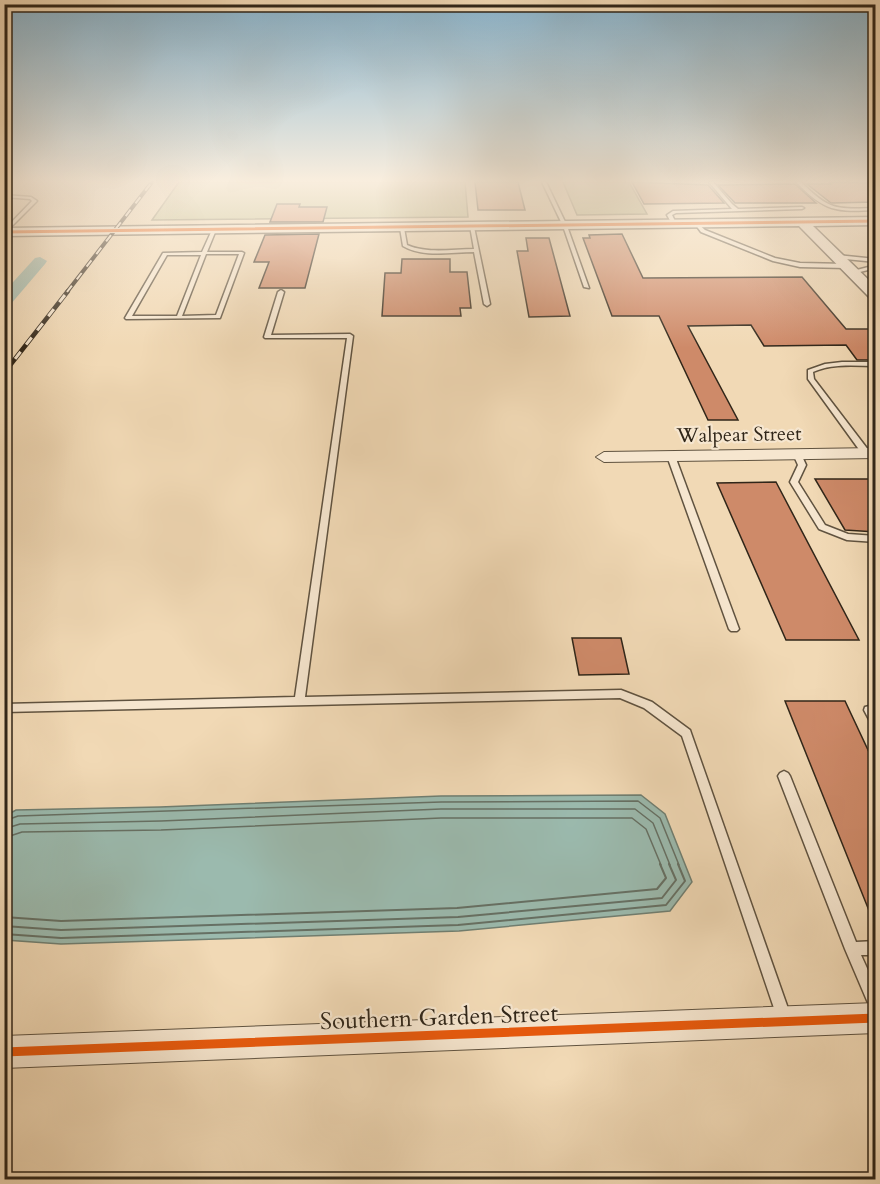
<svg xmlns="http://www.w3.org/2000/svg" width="880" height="1184" font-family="Cardo,serif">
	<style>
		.green { fill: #bebe8a; stroke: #777252; stroke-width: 1.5 }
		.water { fill: #9bbaae; stroke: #707f72; stroke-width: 1.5 }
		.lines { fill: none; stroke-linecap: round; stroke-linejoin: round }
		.shore-far1 { stroke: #667064; stroke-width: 1.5 }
		.shore { stroke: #667064; stroke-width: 2 }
		.canal { fill: #9bbaae; fill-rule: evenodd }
		.building { fill: #ce8a69; stroke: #302619; stroke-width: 1.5 }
		.service-casing { stroke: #605340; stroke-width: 3 }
		.minor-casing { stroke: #605340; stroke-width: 2 }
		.tertiary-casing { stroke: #605340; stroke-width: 3 }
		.service { fill: #f6e6cf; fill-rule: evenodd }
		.minor { fill: #f6e6cf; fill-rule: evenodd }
		.tertiary { fill: #f6e6cf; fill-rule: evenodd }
		.rail-far1-casing { stroke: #302619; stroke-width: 4 }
		.rail-casing { stroke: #302619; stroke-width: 4.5 }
		.rail-far1 { stroke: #f6e6cf; stroke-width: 2; stroke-dasharray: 8; stroke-linecap: butt }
		.rail { stroke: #f6e6cf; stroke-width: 3; stroke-dasharray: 9; stroke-linecap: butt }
		.cycleway-far1-casing { stroke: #f6e6cf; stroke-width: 5 }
		.cycleway-casing { stroke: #f6e6cf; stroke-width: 13 }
		.cycleway-far1 { stroke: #e8590c; stroke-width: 3 }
		.cycleway { stroke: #e8590c; stroke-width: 9 }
		.labels { text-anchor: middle; stroke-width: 4.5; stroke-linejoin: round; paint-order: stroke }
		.street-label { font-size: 20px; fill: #302619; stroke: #f6e6cf }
		.near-street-label { font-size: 24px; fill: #302619; stroke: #f6e6cf }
	</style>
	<rect width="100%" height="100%" fill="#f1d9b5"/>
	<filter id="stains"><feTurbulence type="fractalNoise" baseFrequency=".00333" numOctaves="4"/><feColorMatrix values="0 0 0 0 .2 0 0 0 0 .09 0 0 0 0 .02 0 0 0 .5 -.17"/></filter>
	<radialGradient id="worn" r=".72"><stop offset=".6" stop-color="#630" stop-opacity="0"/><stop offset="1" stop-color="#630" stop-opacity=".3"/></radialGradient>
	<g class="green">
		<polygon points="179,182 465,182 468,217 152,220"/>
		<polygon points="563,182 629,182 647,214 577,215"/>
	</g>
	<polygon class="water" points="641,795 665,814 692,882 670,911 459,931 61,944 5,940 5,816 16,810 160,807 441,796"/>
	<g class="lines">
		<g class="shore-far1">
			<polyline points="4,821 18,816 441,802 638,801 660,818 679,865"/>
			<polyline points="4,829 20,824 161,821 441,809 635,809 653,823 670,865"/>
			<polyline points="4,838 22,832 161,830 441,818 632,818 646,829 661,865"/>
		</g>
		<g class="shore">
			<polyline points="4,917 61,921 457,908 657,889 666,878 660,864"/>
			<polyline points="4,926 61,930 458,917 662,898 676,880 669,864"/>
			<polyline points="4,934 61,938 458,925 666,905 685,881 678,864"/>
		</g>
		<polygon class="canal" points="40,257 47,261 45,264 10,305 4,307 4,292 35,258"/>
	</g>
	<g class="building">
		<polygon points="475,182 518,182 525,210 478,210"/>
		<polygon points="632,182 708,185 724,203 644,204"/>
		<polygon points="829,182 876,183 876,202 831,203 807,184 831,184"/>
		<polygon points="795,184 816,203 735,203 718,185"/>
		<polygon points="277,204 300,204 299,207 327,207 323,222 270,222"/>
		<polygon points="319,234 305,288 259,288 269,262 254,262 265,235"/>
		<polygon points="622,234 643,278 802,277 846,329 876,329 876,360 857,360 846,345 764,346 751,325 688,326 738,420 708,420 659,316 612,316 583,238 590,238 589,235"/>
		<polygon points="526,238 549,238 570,316 529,317 517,251 528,251"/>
		<polygon points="402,259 450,259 450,272 467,272 471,308 460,308 461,316 382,316 385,273 401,273"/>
		<polygon points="815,479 876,479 876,532 845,530"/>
		<polygon points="776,482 859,640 786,640 717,483"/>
		<polygon points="572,638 621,638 629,674 579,675"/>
		<polygon points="785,701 845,701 876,767 876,928"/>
	</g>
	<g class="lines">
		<defs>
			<g id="service">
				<polygon points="542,182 546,182 567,226 589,288 584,287 563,226"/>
				<polygon points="709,182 713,182 732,204 738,209 802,207 804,208 802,209 676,213 672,215 677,225 673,226 667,215 673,211 732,209"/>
				<path d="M796 182H801C830 211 836 209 876 208V210C836 212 825 212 796 182Z"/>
				<polygon points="4,195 31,197 37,201 5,233 4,230 32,201 30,199 4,197"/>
				<polygon points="697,223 705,230 775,258 800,263 847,264 850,266 847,268 800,267 773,261 701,232 695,224"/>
				<path d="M470 226 474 227 490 304 487 306 484 304 474 252C451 252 423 258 403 246L400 228 402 227 404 228 407 245C428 254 452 249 474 249Z"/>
				<path d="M214 229 216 230 207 252H242L244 253 220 318 126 319 125 318 163 253 202 252 212 230ZM206 254H239L216 315 182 316ZM167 255H201L177 316H132Z"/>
				<polygon points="876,234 876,238 874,237"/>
				<polygon points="837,255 876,259 876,262 835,258 834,257"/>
				<polygon points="876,265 876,268 852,274 849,272"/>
				<polygon points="281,290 284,292 271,335 350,334 353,336 305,697 621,690 652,702 690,730 691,733 791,1017 789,1022 784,1024 779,1022 777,1017 682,736 644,708 620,698 4,712 4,704 295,697 347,338 265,338 264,337 278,292"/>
				<path d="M842 362H876V366C855 366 833 363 813 372L814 379 869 451V455H863L808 379V370L825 364Z"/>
				<polygon points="794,452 800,452 806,465 798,482 825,525 848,534 876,536 876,542 847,540 819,529 790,482 798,465 793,454"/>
				<polygon points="668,454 674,454 675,456 739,629 737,631 731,631 729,629 667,456"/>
				<polygon points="869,706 873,707 876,712 876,726 872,725 864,710 865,707"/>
				<polygon points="784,771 788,773 790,776 856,942 876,941 876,955 861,955 876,988 876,1012 871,1010 845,949 778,776 780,773"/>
			</g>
			<g id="minor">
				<polygon points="876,448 876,458 604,462 596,457 604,452"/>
				<polygon points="876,1003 876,1033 4,1068 4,1036"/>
			</g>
			<polygon id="tertiary" points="876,217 876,225 813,226 876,287 876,300 871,299 799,226 4,236 4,228"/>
		</defs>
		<use href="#service" class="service-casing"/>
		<use href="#minor" class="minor-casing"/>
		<use href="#tertiary" class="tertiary-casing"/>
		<use href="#service" class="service"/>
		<use href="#minor" class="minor"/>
		<use href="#tertiary" class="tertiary"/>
		<defs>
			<polyline id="rail-far1" points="67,292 152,182"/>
			<polyline id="rail" points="4,373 68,291"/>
		</defs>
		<use href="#rail-far1" class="rail-far1-casing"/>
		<use href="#rail" class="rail-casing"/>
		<use href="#rail-far1" class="rail-far1"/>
		<use href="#rail" class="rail"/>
		<defs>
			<polyline id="cycleway-far1" points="4,232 876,221"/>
			<polyline id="cycleway" points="4,1052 876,1018"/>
		</defs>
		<use href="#cycleway-far1" class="cycleway-far1-casing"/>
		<use href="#cycleway" class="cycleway-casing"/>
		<use href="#cycleway-far1" class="cycleway-far1"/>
		<use href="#cycleway" class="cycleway"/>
	</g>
	<linearGradient id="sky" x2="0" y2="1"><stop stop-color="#89b6d1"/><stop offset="0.52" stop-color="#f9eede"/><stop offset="1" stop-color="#f9eede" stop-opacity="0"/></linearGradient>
	<rect width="880" height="348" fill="url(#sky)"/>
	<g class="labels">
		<g class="street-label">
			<text transform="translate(739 434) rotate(-1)" y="7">Walpear Street</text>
		</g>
		<g class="near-street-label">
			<text transform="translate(439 1017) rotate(-2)" y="8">Southern Garden Street</text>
		</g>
	</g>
	<rect width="880" height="1184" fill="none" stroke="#f1d9b5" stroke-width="24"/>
	<rect x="6" y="6" width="868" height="1172" fill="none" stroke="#302619" stroke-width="3"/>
	<rect x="12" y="12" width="856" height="1160" fill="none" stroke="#302619" stroke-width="1.5"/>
	<rect width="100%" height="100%" filter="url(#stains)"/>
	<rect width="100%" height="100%" fill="url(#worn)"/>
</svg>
